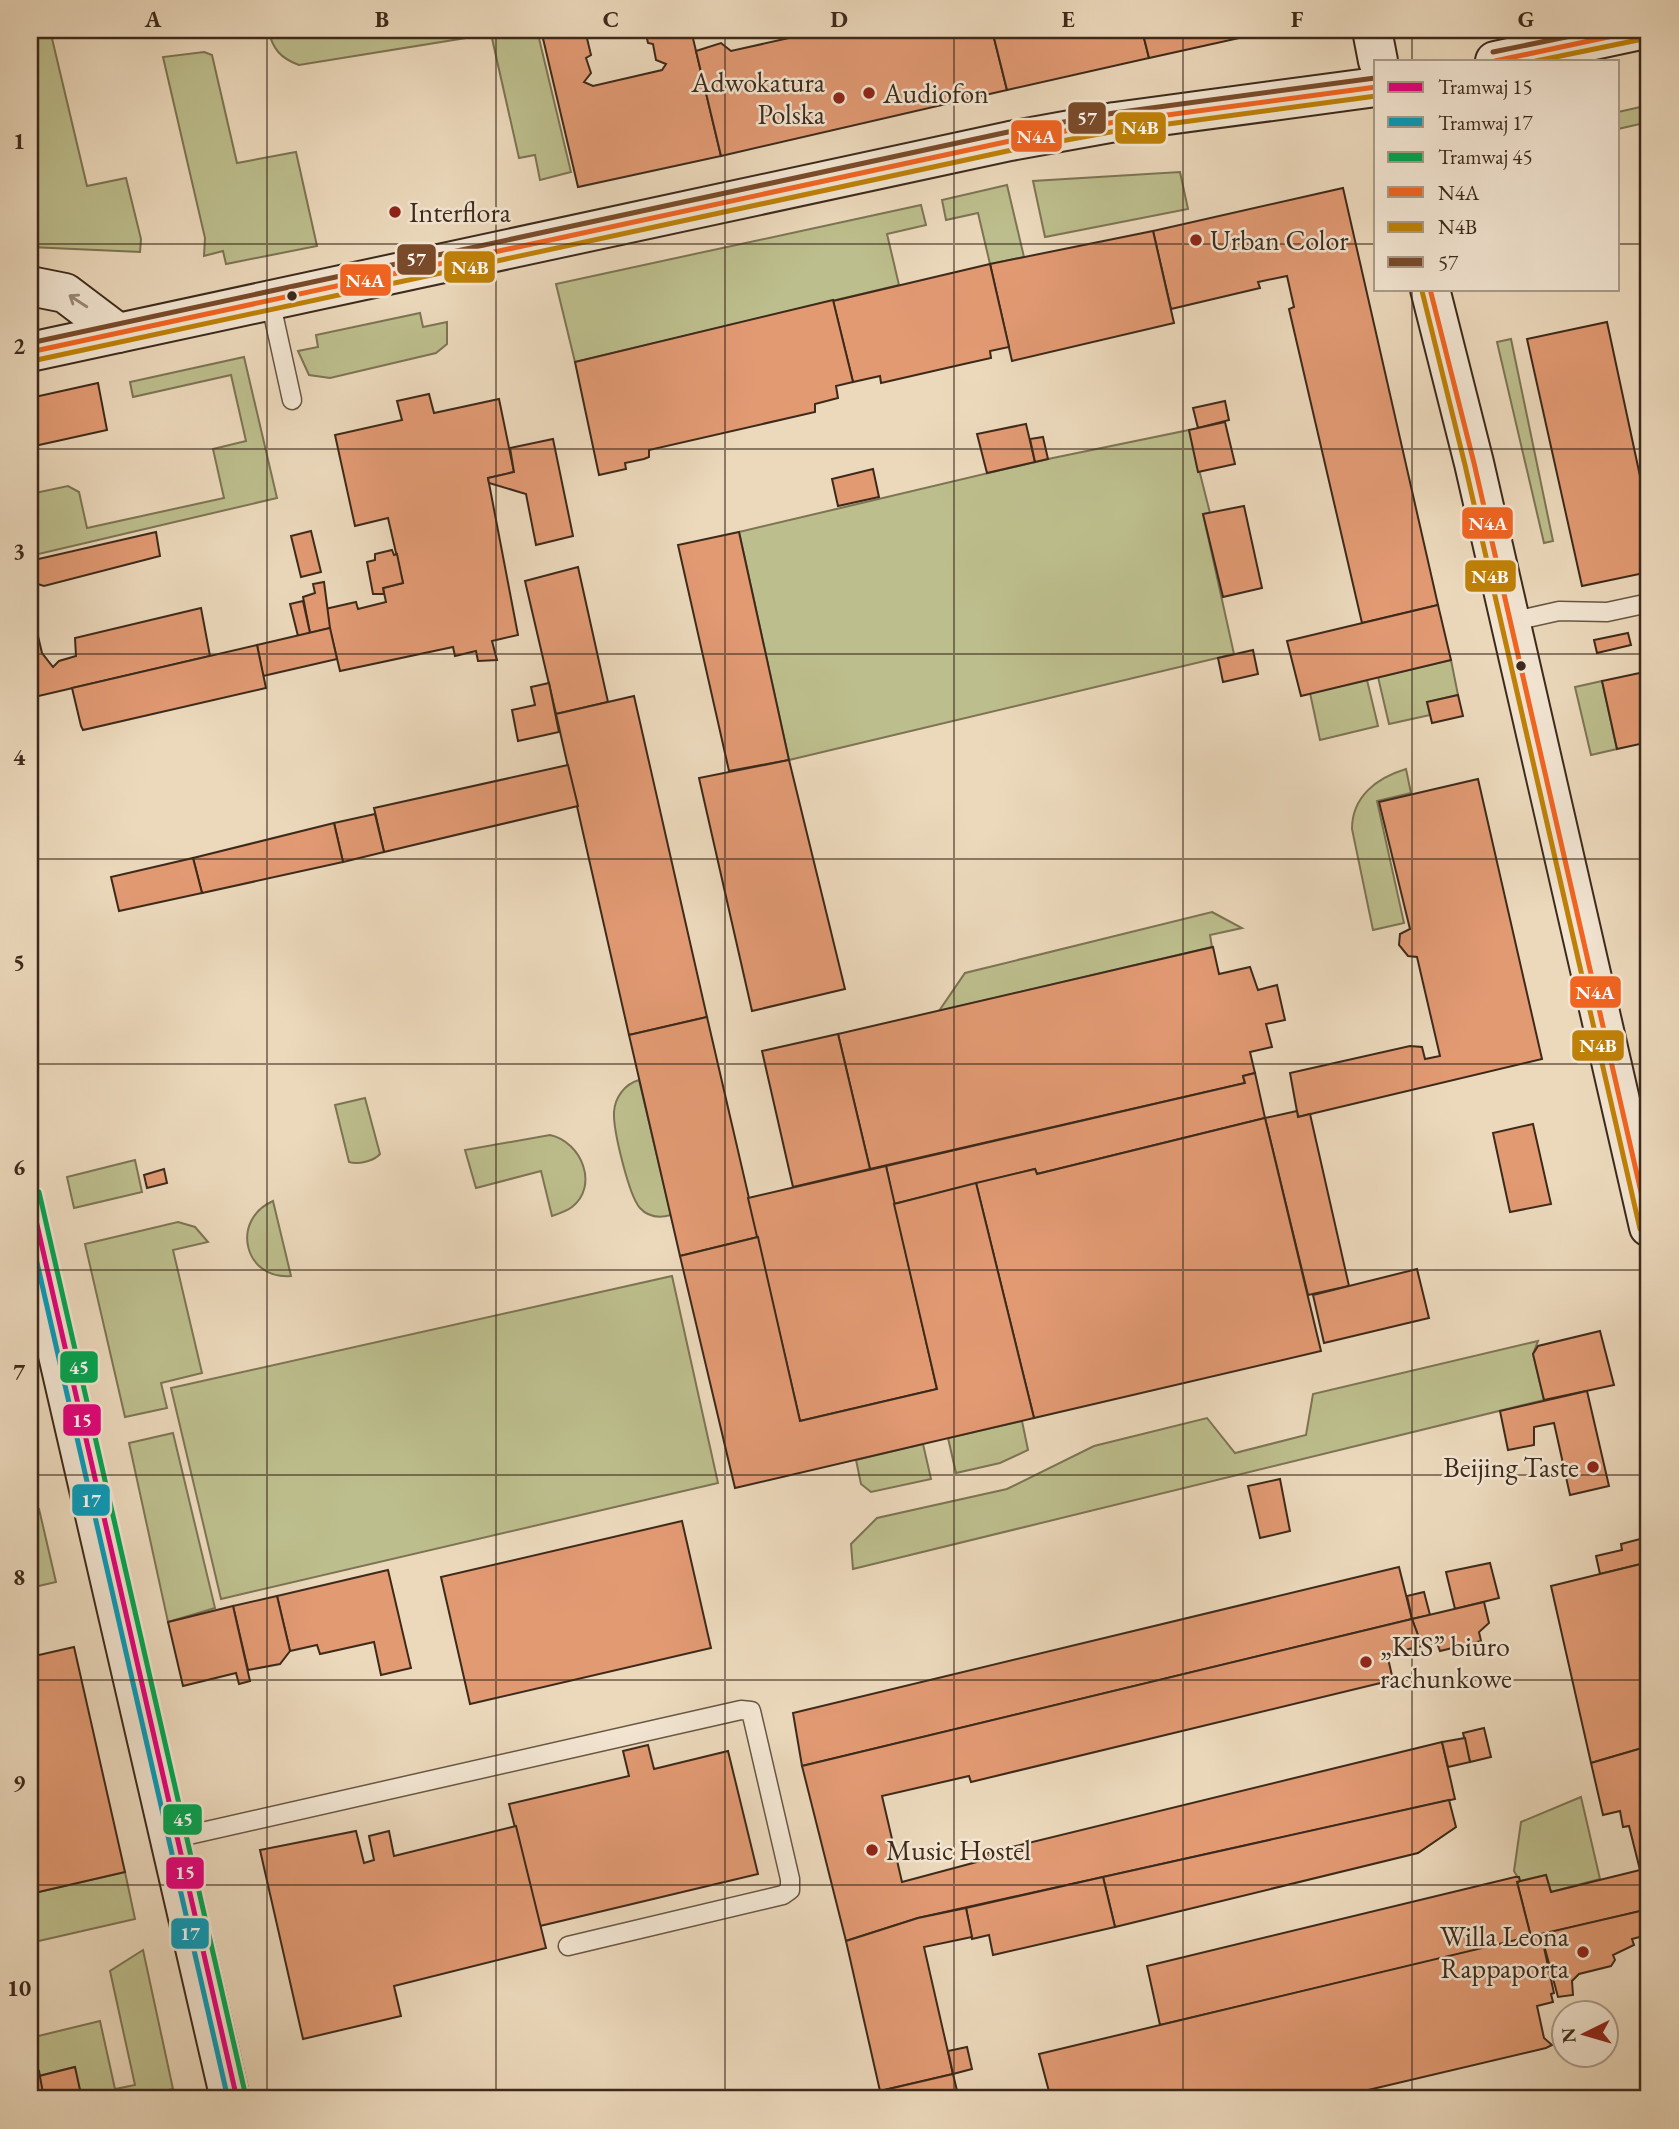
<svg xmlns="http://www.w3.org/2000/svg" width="1679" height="2129" font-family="'EB Garamond',serif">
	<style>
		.green { fill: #bdbe8d; stroke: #7d7454; stroke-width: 2 }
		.building { fill: #e29a73; stroke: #3d2a1b; stroke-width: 2 }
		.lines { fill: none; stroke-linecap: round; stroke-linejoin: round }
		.lane-casing { stroke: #695643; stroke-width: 21 }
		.secondary-casing { stroke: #3d2a1b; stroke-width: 42 }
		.lane { stroke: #f3e6d3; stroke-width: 18 }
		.secondary { stroke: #f3e6d3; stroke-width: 38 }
		.bus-1-casing { stroke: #f3e6d3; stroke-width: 10 }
		.bus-2-casing { stroke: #f3e6d3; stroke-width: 10 }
		.bus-3-casing { stroke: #f3e6d3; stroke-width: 10 }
		.bus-1 { stroke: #f26522; stroke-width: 5 }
		.bus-2 { stroke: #bf8108; stroke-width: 5 }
		.bus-3 { stroke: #7a4b2a; stroke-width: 5 }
		.tram-1-casing { stroke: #f3e6d3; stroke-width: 10 }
		.tram-2-casing { stroke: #f3e6d3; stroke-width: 10 }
		.tram-3-casing { stroke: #f3e6d3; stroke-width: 10 }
		.tram-1 { stroke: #e5007d; stroke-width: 5 }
		.tram-2 { stroke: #069cbc; stroke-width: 5 }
		.tram-3 { stroke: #00a651; stroke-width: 5 }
		.oneway { stroke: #988877 }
		.grid { fill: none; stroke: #3d2a1b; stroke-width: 2; stroke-opacity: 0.55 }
		.poi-dot { fill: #8f2418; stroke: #f3e6d3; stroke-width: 2.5 }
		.bus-dot { fill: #3d2a1b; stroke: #f3e6d3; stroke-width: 2.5 }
		.labels { text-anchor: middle; stroke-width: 5; stroke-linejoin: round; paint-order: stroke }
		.poi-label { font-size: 28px; fill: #3d2a1b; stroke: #f3e6d3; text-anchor: start }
		.line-badge { stroke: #f3e6d3; stroke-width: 2.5 }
		.badge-label { font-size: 19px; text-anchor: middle; font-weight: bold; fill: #fff }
		.neatline { fill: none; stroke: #3d2a1b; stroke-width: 2.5 }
		.grid-label { font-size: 23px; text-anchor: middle; font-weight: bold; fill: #3d2a1b }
	</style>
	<rect width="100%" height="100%" fill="#ecd9bc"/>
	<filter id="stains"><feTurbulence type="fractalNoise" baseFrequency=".00286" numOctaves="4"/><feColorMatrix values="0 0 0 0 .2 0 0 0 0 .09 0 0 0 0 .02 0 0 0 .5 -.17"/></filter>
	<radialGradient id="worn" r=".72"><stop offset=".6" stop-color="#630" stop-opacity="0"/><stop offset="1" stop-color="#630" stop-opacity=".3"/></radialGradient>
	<g class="green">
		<polygon points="30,30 50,30 87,186 126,178 141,239 140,252 30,247"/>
		<path d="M268 30H537L571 172 540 180 535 155 519 158 491 34 299 65C280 58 273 49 268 30Z"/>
		<polygon points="204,52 212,55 237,163 296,152 317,246 226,264 223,251 204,256 205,238 163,57"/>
		<polygon points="1649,105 1649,122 1618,129 1618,112"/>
		<polygon points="1180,172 1188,209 1045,237 1033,181"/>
		<polygon points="1007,185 1024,257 990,264 978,213 946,220 942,200"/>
		<polygon points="921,205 926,225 887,234 899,285 575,362 556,284"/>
		<polygon points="420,313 423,327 447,322 447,344 436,353 330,378 309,375 298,351 318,347 316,335"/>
		<polygon points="1511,339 1553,541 1544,543 1497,342"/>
		<polygon points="244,357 277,498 30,556 30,494 68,486 79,492 87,528 224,498 213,449 246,441 231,375 133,397 130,382"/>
		<polygon points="1189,430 1210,513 1203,514 1234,654 789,760 739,532 1048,459"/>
		<polygon points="1451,660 1458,695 1427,702 1430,715 1389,724 1378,677"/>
		<polygon points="1367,680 1378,726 1320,740 1310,693"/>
		<polygon points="1602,681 1617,749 1591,755 1575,687"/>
		<path d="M1406 769 1411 793 1377 801 1404 923 1373 930 1352 829C1352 797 1376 778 1406 769Z"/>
		<polygon points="1212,912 1242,928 1210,935 1212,947 939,1011 965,973"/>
		<path d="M639 1080 671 1215C660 1218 648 1217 640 1208 629 1196 613 1130 614 1112 615 1097 625 1084 639 1080Z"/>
		<path d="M365 1098 380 1154C374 1161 358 1165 349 1162L335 1105Z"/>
		<path d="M550 1135C582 1142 599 1186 572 1207 567 1211 558 1214 552 1216L541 1171 476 1188 465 1150Z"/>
		<polygon points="135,1160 142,1192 74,1208 67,1177"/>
		<path d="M273 1201 291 1276C244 1280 230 1220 273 1201Z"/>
		<polygon points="178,1222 195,1227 208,1242 173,1250 202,1373 161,1383 167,1408 125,1417 85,1244"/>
		<polygon points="672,1276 718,1483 221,1599 171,1388"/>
		<polygon points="1538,1341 1533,1354 1544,1400 853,1569 851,1544 877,1518 1007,1489 1094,1446 1207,1418 1235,1453 1306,1435 1313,1394"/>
		<polygon points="1022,1421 1028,1450 1000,1463 956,1473 948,1438"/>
		<polygon points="173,1433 215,1608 168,1622 129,1443"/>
		<polygon points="923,1444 931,1479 871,1492 861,1484 856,1460"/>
		<polygon points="30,1508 39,1509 56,1582 30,1588"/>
		<polygon points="1581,1797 1600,1879 1551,1892 1546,1875 1520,1881 1514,1871 1521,1822"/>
		<polygon points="125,1872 135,1919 30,1943 30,1894"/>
		<polygon points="143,1950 173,2089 129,2099 82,2099 74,2067 39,2076 38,2071 30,2073 30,2038 100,2021 115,2089 135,2085 110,1971"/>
	</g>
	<g class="building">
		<polygon points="541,30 585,30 591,55 586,58 591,73 584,82 593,86 662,70 666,64 656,60 653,44 648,43 645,30 691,30 721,156 578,187"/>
		<polygon points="825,30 992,30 1007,90 721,156 696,51 721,43 731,51"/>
		<polygon points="992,30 1142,30 1149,58 1007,90"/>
		<polygon points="1142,30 1275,30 1149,58"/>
		<polygon points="1343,188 1438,605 1362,623 1289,309 1294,307 1287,276 1258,282 1260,288 1171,309 1153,231"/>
		<polygon points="1153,231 1174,323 1012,361 990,264"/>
		<polygon points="990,264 1009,347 990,351 991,358 964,364 881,383 880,376 853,382 833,301"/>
		<polygon points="833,300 853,382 836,386 838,398 815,404 815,412 649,450 649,457 644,459 625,463 626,469 599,475 575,362"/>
		<polygon points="1607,322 1649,518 1649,572 1582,586 1527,339"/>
		<polygon points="98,383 107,430 30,447 30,398"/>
		<polygon points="429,394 434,413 499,399 514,472 488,478 518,635 492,641 497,660 478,661 476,651 455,656 453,647 340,671 325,609 356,602 358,609 386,602 383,588 403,583 388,518 355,526 335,435 402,420 397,401"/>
		<polygon points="1225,401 1229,420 1198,428 1193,408"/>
		<polygon points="1225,422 1235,464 1198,472 1189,430"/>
		<polygon points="1026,424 1035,462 987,473 977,434"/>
		<polygon points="1043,437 1048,459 1035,462 1030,439"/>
		<polygon points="553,439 573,536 536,545 526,494 489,483 488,478 514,472 510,448"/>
		<polygon points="873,469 879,497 838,506 832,479"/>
		<polygon points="1244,506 1262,588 1223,597 1203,514"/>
		<polygon points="311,531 321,572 301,577 291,536"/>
		<polygon points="156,532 160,556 44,586 34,583 34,560"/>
		<polygon points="739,532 789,760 729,771 678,545"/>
		<polygon points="392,550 394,555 397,554 403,583 383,588 384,594 373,594 367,562 375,560 375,554"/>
		<polygon points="34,560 34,583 30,595 30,561"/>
		<polygon points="578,567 608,702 556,714 525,581"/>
		<polygon points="324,582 330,628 310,633 303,597 315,593 313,584"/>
		<polygon points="303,601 310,633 298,636 290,604"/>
		<polygon points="30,602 42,653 53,667 59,661 76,656 75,638 201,608 210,656 30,698"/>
		<polygon points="1438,605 1451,660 1301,696 1287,641"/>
		<polygon points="330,628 337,659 263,676 257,645"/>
		<polygon points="1628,633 1631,645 1597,653 1594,640"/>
		<polygon points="257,645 266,688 83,730 81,726 72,688"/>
		<polygon points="1253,650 1258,674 1223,682 1218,658"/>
		<polygon points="1649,671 1649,742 1617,749 1602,681"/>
		<polygon points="549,683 559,732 518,741 512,710 535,705 531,687"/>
		<polygon points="1458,695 1463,716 1432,723 1427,702"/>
		<polygon points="634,696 707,1017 629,1035 556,714"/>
		<polygon points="789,760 845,989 752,1011 699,778"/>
		<polygon points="568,765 578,806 384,852 374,808"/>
		<polygon points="1478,779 1542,1059 1298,1117 1290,1073 1410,1046 1422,1047 1425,1059 1440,1056 1417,957 1408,956 1399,945 1400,934 1410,929 1379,802"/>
		<polygon points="375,814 384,852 343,862 334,823"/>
		<polygon points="334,823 343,862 202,893 193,858"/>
		<polygon points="193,858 202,893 119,911 111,877"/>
		<polygon points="1213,947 1219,974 1250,967 1258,990 1277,985 1285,1020 1266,1024 1272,1047 1250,1052 1255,1073 1243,1076 1245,1083 870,1169 838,1034"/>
		<polygon points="707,1017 758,1237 680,1256 629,1035"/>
		<polygon points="838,1034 870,1169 793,1187 762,1051"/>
		<polygon points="1255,1073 1265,1118 1037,1174 1035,1169 894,1204 886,1166 1245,1083 1243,1076"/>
		<polygon points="1297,1111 1298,1117 1310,1114 1349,1286 1308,1295 1265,1118"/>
		<polygon points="1265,1118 1321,1351 1034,1418 976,1183 1035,1169 1037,1174"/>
		<polygon points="1533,1124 1551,1204 1510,1212 1493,1133"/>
		<polygon points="886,1166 937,1389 800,1421 748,1198"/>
		<polygon points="164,1169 167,1183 147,1188 144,1175"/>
		<polygon points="976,1183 1034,1418 735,1488 680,1256 758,1237 800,1421 937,1389 894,1204"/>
		<polygon points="1417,1269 1429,1318 1324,1343 1313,1295"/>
		<polygon points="1600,1331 1614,1385 1544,1400 1533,1354 1538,1346"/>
		<polygon points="1587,1391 1609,1486 1570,1495 1554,1423 1534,1427 1534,1445 1508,1450 1500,1411"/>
		<polygon points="1280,1479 1290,1531 1260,1538 1248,1486"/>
		<polygon points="682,1521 711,1648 470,1704 441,1577"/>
		<polygon points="1644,1538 1649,1562 1600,1574 1596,1556 1622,1550 1621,1544"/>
		<polygon points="1649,1562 1649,1746 1591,1763 1551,1586"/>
		<polygon points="1490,1563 1499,1598 1455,1609 1446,1572"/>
		<polygon points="1399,1567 1412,1619 802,1766 793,1713"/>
		<polygon points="388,1570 411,1668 381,1675 374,1642 320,1654 317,1645 290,1651 277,1596"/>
		<polygon points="1424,1592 1430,1615 1412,1619 1407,1596"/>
		<polygon points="277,1596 290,1651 280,1664 248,1670 233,1606"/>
		<polygon points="1484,1602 1489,1623 1479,1632 1481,1641 1440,1651 1437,1643 1422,1646 1412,1619"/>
		<polygon points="233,1606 250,1681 239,1684 236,1673 183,1686 168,1622"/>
		<polygon points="1412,1619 1422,1646 1387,1654 1393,1680 971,1782 969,1776 882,1796 902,1882 988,1859 987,1853 1442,1742 1455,1799 918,1918 846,1941 802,1766"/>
		<polygon points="74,1647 125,1872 30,1894 30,1657"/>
		<polygon points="1484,1728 1491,1757 1470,1762 1463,1733"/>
		<polygon points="1465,1738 1470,1762 1448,1767 1442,1742"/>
		<polygon points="648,1745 654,1769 728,1751 758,1874 540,1926 509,1804 629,1776 623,1751"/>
		<polygon points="1649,1746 1649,1909 1531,1937 1517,1882 1546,1875 1551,1892 1640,1870 1629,1826 1623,1827 1620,1811 1603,1815 1591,1763"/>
		<polygon points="1449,1800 1456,1827 1418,1853 1115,1927 1103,1877"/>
		<polygon points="516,1826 546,1948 394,1986 401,2016 303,2039 260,1850 356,1831 364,1863 374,1860 369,1836 389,1831 394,1856"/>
		<polygon points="1103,1877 1115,1927 993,1955 989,1935 972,1939 966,1908"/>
		<polygon points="1515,1877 1519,1877 1520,1881 1517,1882 1531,1937 1160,2025 1147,1966"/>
		<polygon points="966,1908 972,1937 924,1947 953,2074 880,2091 846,1941 918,1918"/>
		<polygon points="1649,1909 1649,1943 1647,1935 1632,1939 1634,1945 1613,1955 1615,1960 1611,1966 1579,1974 1572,1981 1573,1995 1558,1997 1541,1934"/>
		<polygon points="1541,1934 1554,1993 1551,1994 1553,2002 1537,2006 1544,2038 1552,2045 1546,2048 1330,2099 1051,2099 1039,2054"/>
		<polygon points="967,2047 972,2069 953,2074 948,2051"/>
		<polygon points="75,2067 82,2099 44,2099 39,2076"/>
		<polygon points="39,2071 44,2099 30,2099 30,2073"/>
		<polygon points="953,2074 959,2099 882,2099 880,2091"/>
		<polygon points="880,2091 882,2099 845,2099"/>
	</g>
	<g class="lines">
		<defs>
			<g id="lane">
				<polyline points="270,300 292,400"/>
				<polyline points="1510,622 1559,611 1607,612 1649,603"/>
				<polyline points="171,1839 741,1710 751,1711 790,1879 790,1890 783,1895 568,1946"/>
			</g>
			<g id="secondary">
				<polyline points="1372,30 1378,61"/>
				<polyline points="1495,61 1641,30"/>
				<polyline points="30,286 65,293 118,333"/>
				<polyline points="1430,289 1474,463 1649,1227"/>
				<polyline points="30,352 1010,141 1115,122 1376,87"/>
				<polyline points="30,1234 230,2099"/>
			</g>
		</defs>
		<use href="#lane" class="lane-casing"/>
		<use href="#secondary" class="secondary-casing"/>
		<use href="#lane" class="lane"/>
		<use href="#secondary" class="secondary"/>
		<defs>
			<g id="bus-1">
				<polyline points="1495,61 1641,30"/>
				<polyline points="1430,289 1474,463 1649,1227"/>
				<polyline points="30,352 1010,141 1115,122 1376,87"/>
			</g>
			<g id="bus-2">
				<polyline points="1536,61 1643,39"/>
				<polyline points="1422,291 1465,465 1640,1229"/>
				<polyline points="32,361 1012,150 1116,131 1376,96"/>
			</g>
			<g id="bus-3">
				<polyline points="1493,52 1600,30"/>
				<polyline points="30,343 1008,132 1114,113 1375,78"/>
			</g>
		</defs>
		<use href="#bus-1" class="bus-1-casing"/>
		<use href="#bus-2" class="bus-2-casing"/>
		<use href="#bus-3" class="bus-3-casing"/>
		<use href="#bus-1" class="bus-1"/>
		<use href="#bus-2" class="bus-2"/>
		<use href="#bus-3" class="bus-3"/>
		<defs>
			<polyline id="tram-1" points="30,1194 237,2099"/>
			<polyline id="tram-2" points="30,1232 228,2099"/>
			<polyline id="tram-3" points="39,1192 246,2097"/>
		</defs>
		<use href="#tram-1" class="tram-1-casing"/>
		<use href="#tram-2" class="tram-2-casing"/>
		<use href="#tram-3" class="tram-3-casing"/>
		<use href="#tram-1" class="tram-1"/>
		<use href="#tram-2" class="tram-2"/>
		<use href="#tram-3" class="tram-3"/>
	</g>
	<defs><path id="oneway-shaft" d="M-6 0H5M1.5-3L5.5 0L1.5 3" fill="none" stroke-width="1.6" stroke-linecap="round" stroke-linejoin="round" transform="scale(1.75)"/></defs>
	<use class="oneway" href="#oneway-shaft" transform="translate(78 301) rotate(-147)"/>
	<path class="grid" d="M267 30V2099M496 30V2099M725 30V2099M954 30V2099M1183 30V2099M1412 30V61M30 244H1376M1618 244H1649M1412 289V2099M30 449H1649M30 654H1649M30 859H1649M30 1064H1649M30 1270H1649M30 1475H1649M30 1680H1649M30 1885H1649"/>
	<g class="poi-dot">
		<circle cx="869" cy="93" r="7"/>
		<circle cx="839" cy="98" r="7"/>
		<circle cx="395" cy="212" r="7"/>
		<circle cx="1196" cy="240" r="7"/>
		<circle cx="1593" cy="1467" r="7"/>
		<circle cx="1366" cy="1662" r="7"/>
		<circle cx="872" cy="1850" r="7"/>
		<circle cx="1583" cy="1952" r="7"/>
	</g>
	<g class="bus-dot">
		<circle cx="292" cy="296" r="6"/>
		<circle cx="1521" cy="666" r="6"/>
	</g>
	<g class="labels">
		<g class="poi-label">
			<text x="825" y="92" text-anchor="end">Adwokatura<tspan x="825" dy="32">Polska</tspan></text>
			<text x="883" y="103">Audiofon</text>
			<text x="409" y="222">Interflora</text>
			<text x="1210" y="250">Urban Color</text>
			<text x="1579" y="1477" text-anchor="end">Beijing Taste</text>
			<text x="1380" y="1656">„KIS” biuro<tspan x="1380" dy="32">rachunkowe</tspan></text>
			<text x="886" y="1860">Music Hostel</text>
			<text x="1569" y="1946" text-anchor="end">Willa Leona<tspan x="1569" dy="32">Rappaporta</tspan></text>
		</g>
	</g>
	<g class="line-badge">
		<rect x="1067" y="101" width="40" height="34" rx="7" fill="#7a4b2a"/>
		<rect x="1114" y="111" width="53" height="34" rx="7" fill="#bf8108"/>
		<rect x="1010" y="119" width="53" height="34" rx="7" fill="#f26522"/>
		<rect x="396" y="243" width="41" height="33" rx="7" fill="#7a4b2a"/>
		<rect x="443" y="250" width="53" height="34" rx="7" fill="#bf8108"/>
		<rect x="339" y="263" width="53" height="34" rx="7" fill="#f26522"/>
		<rect x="1461" y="506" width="53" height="34" rx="7" fill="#f26522"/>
		<rect x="1464" y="559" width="53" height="34" rx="7" fill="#bf8108"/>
		<rect x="1569" y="975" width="53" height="34" rx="7" fill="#f26522"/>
		<rect x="1571" y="1029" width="54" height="33" rx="7" fill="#bf8108"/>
		<rect x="59" y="1350" width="40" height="34" rx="7" fill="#00a651"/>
		<rect x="62" y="1403" width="40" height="34" rx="7" fill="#e5007d"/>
		<rect x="71" y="1483" width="40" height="34" rx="7" fill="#069cbc"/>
		<rect x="162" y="1803" width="41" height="33" rx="7" fill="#00a651"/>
		<rect x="165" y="1856" width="40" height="34" rx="7" fill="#e5007d"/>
		<rect x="170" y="1917" width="40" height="33" rx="7" fill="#069cbc"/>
	</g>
	<g class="badge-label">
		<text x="1087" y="125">57</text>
		<text x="1140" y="134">N4B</text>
		<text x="1036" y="143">N4A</text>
		<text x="416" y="266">57</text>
		<text x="470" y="274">N4B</text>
		<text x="365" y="287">N4A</text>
		<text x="1488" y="530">N4A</text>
		<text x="1490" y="583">N4B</text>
		<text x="1595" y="999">N4A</text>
		<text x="1598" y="1052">N4B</text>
		<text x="79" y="1374">45</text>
		<text x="82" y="1427">15</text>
		<text x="91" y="1507">17</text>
		<text x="183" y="1826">45</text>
		<text x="185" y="1879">15</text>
		<text x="190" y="1940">17</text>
	</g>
	<rect width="1679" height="2129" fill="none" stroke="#ecd9bc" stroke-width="77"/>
	<rect x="1374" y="60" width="245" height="231" fill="#f3e6d3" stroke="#aa9b89" stroke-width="2"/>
	<rect x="1388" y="82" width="35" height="10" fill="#e5007d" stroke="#aa9b89" stroke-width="2"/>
	<text x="1438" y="94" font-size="21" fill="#3d2a1b">Tramwaj 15</text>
	<rect x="1388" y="117" width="35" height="10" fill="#069cbc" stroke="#aa9b89" stroke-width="2"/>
	<text x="1438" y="130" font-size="21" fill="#3d2a1b">Tramwaj 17</text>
	<rect x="1388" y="152" width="35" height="10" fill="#00a651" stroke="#aa9b89" stroke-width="2"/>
	<text x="1438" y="164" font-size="21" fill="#3d2a1b">Tramwaj 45</text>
	<rect x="1388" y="187" width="35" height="10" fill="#f26522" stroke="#aa9b89" stroke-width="2"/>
	<text x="1438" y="200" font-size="21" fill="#3d2a1b">N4A</text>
	<rect x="1388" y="222" width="35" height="10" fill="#bf8108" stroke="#aa9b89" stroke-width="2"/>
	<text x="1438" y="234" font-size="21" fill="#3d2a1b">N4B</text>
	<rect x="1388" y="257" width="35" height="10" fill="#7a4b2a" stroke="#aa9b89" stroke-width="2"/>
	<text x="1438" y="270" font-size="21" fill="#3d2a1b">57</text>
	<g transform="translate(1585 2034) rotate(265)"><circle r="33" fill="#f3e6d3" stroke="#aa9b89" stroke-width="2"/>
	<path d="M0-5L12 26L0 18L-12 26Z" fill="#8f2418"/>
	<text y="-10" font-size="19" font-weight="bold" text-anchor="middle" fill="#3d2a1b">N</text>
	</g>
	<rect x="38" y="38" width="1602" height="2052" class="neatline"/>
	<g class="grid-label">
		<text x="153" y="27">A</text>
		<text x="382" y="27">B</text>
		<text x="611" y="27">C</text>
		<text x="839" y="27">D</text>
		<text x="1068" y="27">E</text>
		<text x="1297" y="27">F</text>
		<text x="1526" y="27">G</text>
		<text x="19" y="149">1</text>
		<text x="19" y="354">2</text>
		<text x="19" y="559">3</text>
		<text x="19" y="765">4</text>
		<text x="19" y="970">5</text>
		<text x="19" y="1175">6</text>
		<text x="19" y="1380">7</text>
		<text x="19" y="1585">8</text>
		<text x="19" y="1791">9</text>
		<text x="19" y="1996">10</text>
	</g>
	<rect width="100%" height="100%" filter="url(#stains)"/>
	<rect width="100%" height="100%" fill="url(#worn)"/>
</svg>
